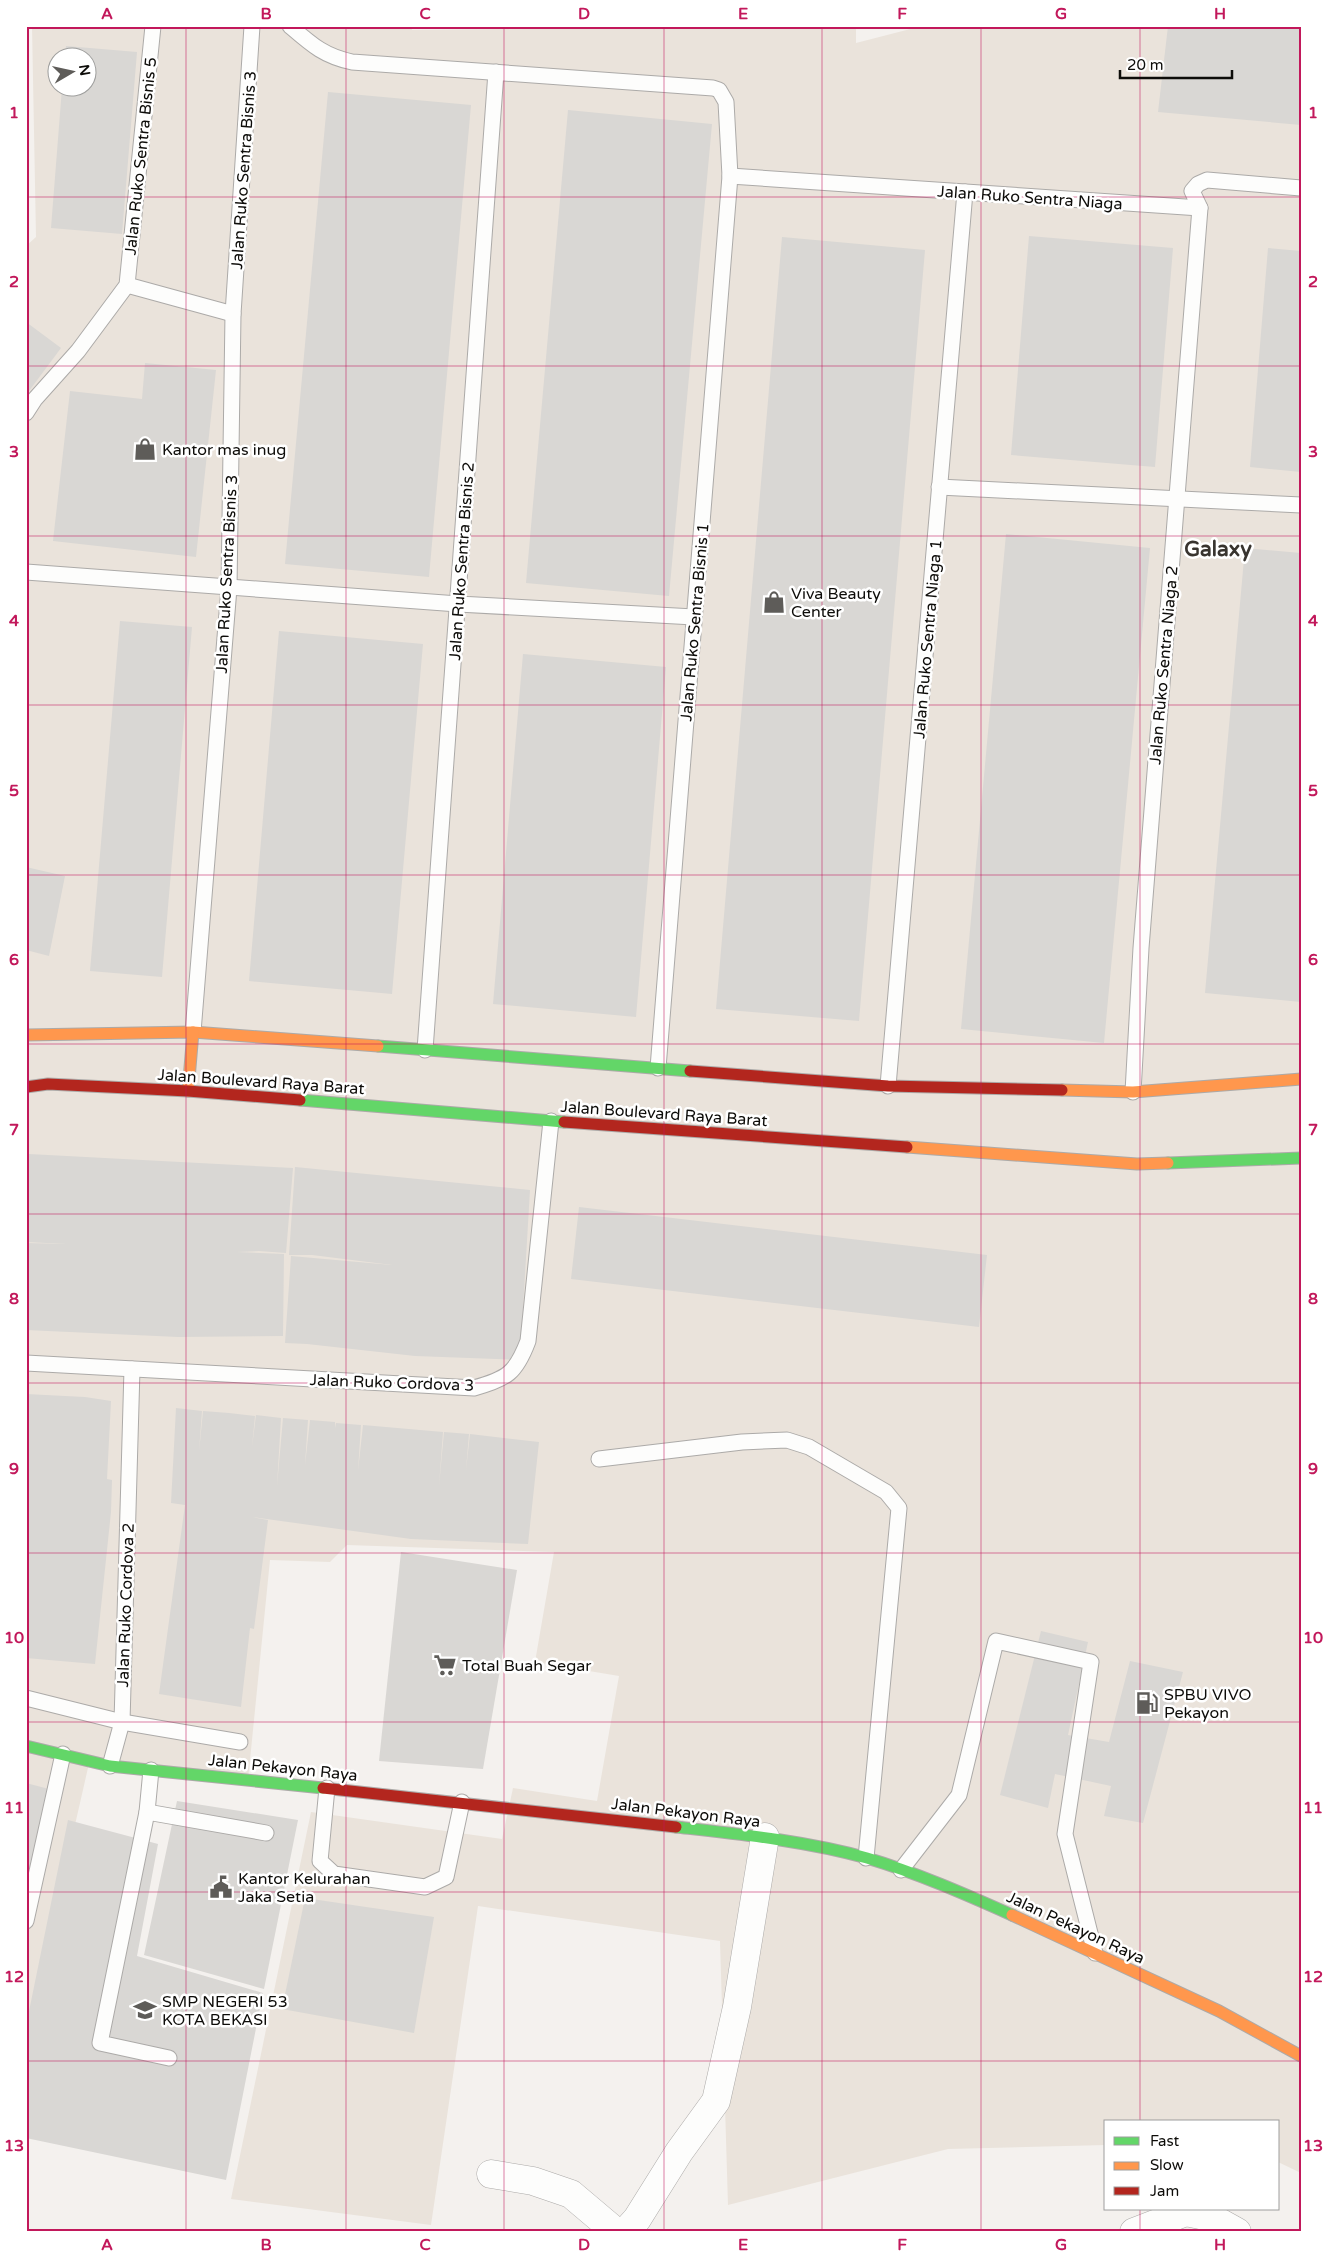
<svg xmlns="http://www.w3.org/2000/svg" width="1327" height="2258" font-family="'Varela Round',sans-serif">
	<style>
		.built { fill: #eae3db; fill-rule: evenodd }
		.building { fill: #d9d7d4 }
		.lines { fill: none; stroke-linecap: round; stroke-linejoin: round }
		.lane-casing { stroke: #acaaa8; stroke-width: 17 }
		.street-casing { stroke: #acaaa8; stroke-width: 29 }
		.fast-casing { stroke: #acaaa8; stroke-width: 13 }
		.slow-casing { stroke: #acaaa8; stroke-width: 13 }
		.jam-casing { stroke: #acaaa8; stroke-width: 13 }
		.lane { stroke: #fdfdfc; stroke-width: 15 }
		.street { stroke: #fdfdfc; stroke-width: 28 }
		.fast { stroke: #63d668; stroke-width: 11 }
		.slow { stroke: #ff974d; stroke-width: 11 }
		.jam { stroke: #b3261e; stroke-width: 11 }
		.grid { fill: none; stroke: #c2185b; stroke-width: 1; stroke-opacity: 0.55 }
		.labels { text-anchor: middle; stroke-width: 5; stroke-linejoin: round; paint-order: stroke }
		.street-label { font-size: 16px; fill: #0d0c09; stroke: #fff }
		.poi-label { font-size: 16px; fill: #0d0c09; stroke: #fff; text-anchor: start }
		.district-label { font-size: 21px; font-weight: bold; fill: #38342f; stroke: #fff }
		.neatline { fill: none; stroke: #c2185b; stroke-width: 2 }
		.grid-label { font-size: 16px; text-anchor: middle; font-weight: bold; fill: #c2185b }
	</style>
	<rect width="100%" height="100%" fill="#f4f1ee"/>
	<path class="built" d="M32 26H411L412 30 634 28 635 26H856V43L922 26H1301V2173L1278 2162V2122H1106V2145L948 2149 728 2205 720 1941 478 1906 431 2225 231 2199 311 1812 502 1839 513 1788 597 1801 619 1676 535 1662 554 1552 347 1545 330 1562 270 1560 248 1780 90 1759 26 2040V246L36 237ZM58 58H88V88H58Z"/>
	<g class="building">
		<polygon points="1168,26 1301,26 1301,125 1158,112"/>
		<polygon points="66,46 137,52 122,234 51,228 62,88 88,88 88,58 65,58"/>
		<polygon points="328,92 471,105 429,577 285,564"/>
		<polygon points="568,110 712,124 669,596 526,583"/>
		<polygon points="1029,236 1173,248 1155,467 1011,455"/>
		<polygon points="782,237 925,250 859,1021 716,1009"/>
		<polygon points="1268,248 1301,251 1301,472 1250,467"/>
		<polygon points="26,322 61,348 26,395"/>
		<polygon points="145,363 216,370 196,557 53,541 70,391 142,399"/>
		<polygon points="1006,534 1150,548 1104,1043 961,1029"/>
		<polygon points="1245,548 1301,553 1301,1002 1205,993"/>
		<polygon points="120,621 192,627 162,977 90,971"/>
		<polygon points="279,631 423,644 392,994 249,981"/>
		<polygon points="523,654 666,667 636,1017 493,1004"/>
		<polygon points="26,867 65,876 49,956 26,950"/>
		<polygon points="29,1154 293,1168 286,1253 259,1251 237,1252 284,1254 283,1336 178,1337 26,1330 26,1243 66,1244 27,1242"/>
		<polygon points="295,1167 530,1190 520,1360 415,1356 307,1344 285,1343 291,1256 392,1265 312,1255 289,1255"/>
		<polygon points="579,1207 987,1255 979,1327 571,1279"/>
		<polygon points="26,1394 85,1397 111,1401 107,1479 112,1480 111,1512 95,1664 26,1658"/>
		<polygon points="176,1408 202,1411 199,1452 203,1411 229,1413 228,1421 229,1413 255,1416 252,1447 256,1415 281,1418 277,1486 283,1418 308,1420 305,1465 310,1420 335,1422 335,1428 336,1423 361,1425 358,1471 363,1425 443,1432 439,1486 444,1432 469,1434 466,1470 470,1434 539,1442 528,1544 411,1539 252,1517 268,1520 254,1629 250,1628 241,1707 159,1694 185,1505 171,1503"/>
		<polygon points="401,1552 517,1570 483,1769 379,1761"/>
		<polygon points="1041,1631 1088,1642 1068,1735 1109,1742 1130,1661 1183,1672 1143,1823 1104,1816 1111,1786 1055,1774 1048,1808 1000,1795"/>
		<polygon points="26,1783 49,1789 26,1892"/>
		<polygon points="177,1801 298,1820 264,1989 144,1955"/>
		<polygon points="68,1820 158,1844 137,1956 263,1993 226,2180 26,2138 26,2026"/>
		<polygon points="305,1898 434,1917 414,2033 282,2009"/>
	</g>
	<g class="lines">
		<defs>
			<g id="lane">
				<path d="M290 26C312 45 324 56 352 62L713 88 719 90 726 102 730 176 658 1068"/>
				<polyline points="730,176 1200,208 1192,191 1198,184 1207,180 1301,188"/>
				<polyline points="127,285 233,314"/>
				<polyline points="26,413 35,399 78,351 127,285 153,26"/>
				<polyline points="939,487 1301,505"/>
				<polyline points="26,572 458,604 694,617"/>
				<polyline points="193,1032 229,588 233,314 252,26"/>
				<polyline points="425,1050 496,72"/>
				<polyline points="888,1086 965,192"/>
				<polyline points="1133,1092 1141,948 1200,208"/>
				<path d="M26 1363 474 1388C507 1379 516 1373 528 1341L551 1121"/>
				<polyline points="599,1459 742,1442 787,1440 809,1447 886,1492 899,1508 866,1858"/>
				<polyline points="26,1698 122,1722 240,1742"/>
				<polyline points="110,1766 122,1722 132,1369"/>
				<polyline points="151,1770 147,1812 100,2043 169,2058"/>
				<polyline points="327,1788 320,1861 334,1874 425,1887 446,1877 462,1802"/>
				<polyline points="147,1812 266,1833"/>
				<polyline points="901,1870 959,1795 996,1641 1091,1662 1065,1834 1095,1953"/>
				<polyline points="26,1921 63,1754"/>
			</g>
			<g id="street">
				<polyline points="491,2174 533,2181 571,2194 616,2232"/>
				<polyline points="618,2232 627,2230 637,2219 679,2152 716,2101 737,2007 765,1837"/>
				<polyline points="1134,2232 1186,2212 1210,2217 1237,2232"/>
			</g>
			<g id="fast">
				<polyline points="378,1046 690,1071"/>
				<polyline points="300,1100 564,1122"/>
				<polyline points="1168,1163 1301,1158"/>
				<polyline points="26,1746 110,1766 323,1788"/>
				<path d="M676 1827C738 1834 807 1841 867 1858 917 1873 965 1894 1012 1915"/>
			</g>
			<g id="slow">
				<polyline points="26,1035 193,1032 378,1046"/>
				<polyline points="1062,1090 1133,1092 1301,1079"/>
				<polyline points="188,1091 193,1032"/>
				<polyline points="907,1147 1137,1164 1168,1163"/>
				<polyline points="1012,1915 1219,2011 1301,2056"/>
			</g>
			<g id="jam">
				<polyline points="690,1071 888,1086 1062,1090"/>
				<polyline points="26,1087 48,1084 188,1091 300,1100"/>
				<polyline points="564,1122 907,1147"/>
				<polyline points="323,1788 676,1827"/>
			</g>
		</defs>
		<use href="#lane" class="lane-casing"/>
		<use href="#street" class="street-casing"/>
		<use href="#fast" class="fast-casing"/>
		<use href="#slow" class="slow-casing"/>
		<use href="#jam" class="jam-casing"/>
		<use href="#lane" class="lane"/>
		<use href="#street" class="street"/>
		<use href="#fast" class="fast"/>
		<use href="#slow" class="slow"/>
		<use href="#jam" class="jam"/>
	</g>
	<path class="grid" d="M186 26V2232M346 26V2232M504 26V2232M664 26V2232M822 26V2232M981 26V2232M1140 26V2122M26 197H1301M26 366H1301M26 536H1301M26 705H1301M26 875H1301M26 1044H1301M26 1214H1301M26 1383H1301M26 1553H1301M26 1722H1301M26 1892H1301M26 2061H1301M1140 2209V2232"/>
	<defs>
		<symbol id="shop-bare" viewBox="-9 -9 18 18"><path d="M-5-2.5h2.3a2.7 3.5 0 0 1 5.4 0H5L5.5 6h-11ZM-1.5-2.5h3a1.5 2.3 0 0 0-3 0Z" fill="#5e5c59" stroke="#fff" stroke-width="2.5" paint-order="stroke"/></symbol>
		<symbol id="supermarket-bare" viewBox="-9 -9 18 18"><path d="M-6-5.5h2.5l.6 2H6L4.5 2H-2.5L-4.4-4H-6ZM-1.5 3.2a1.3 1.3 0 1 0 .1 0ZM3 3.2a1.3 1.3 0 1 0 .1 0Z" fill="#5e5c59" stroke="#fff" stroke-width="2.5" paint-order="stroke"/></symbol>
		<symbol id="fuel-bare" viewBox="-9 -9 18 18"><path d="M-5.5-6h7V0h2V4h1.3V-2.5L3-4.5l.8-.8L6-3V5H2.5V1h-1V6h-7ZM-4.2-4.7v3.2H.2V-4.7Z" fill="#5e5c59" stroke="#fff" stroke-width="2.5" paint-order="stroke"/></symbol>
		<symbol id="civic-bare" viewBox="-9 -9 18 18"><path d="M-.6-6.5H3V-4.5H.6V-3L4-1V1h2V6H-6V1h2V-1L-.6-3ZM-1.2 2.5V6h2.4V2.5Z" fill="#5e5c59" stroke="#fff" stroke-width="2.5" paint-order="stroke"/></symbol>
		<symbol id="school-bare" viewBox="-9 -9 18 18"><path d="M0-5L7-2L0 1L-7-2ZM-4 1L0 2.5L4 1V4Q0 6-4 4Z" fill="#5e5c59" stroke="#fff" stroke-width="2.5" paint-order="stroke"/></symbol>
	</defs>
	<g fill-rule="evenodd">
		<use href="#shop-bare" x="129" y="433" width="32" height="32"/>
		<use href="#shop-bare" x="758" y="586" width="32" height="32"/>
		<use href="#supermarket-bare" x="429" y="1649" width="32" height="32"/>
		<use href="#fuel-bare" x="1131" y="1687" width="32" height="32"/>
		<use href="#civic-bare" x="205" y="1871" width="32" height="32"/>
		<use href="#school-bare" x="129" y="1994" width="32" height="32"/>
	</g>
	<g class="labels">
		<g class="street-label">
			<text transform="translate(140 156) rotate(-84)" y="6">Jalan Ruko Sentra Bisnis 5</text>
			<text transform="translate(243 170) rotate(-86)" y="6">Jalan Ruko Sentra Bisnis 3</text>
			<text transform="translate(1030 197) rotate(4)" y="6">Jalan Ruko Sentra Niaga</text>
			<text transform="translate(461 561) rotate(-86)" y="6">Jalan Ruko Sentra Bisnis 2</text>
			<text transform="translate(226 574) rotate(-87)" y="6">Jalan Ruko Sentra Bisnis 3</text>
			<text transform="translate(694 622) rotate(-85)" y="6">Jalan Ruko Sentra Bisnis 1</text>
			<text transform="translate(927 639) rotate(-85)" y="6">Jalan Ruko Sentra Niaga 1</text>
			<text transform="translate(1163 665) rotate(-85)" y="6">Jalan Ruko Sentra Niaga 2</text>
			<text transform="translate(261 1081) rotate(4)" y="6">Jalan Boulevard Raya Barat</text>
			<text transform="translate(664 1113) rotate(4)" y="6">Jalan Boulevard Raya Barat</text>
			<text transform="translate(392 1382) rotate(2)" y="6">Jalan Ruko Cordova 3</text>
			<text transform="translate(125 1605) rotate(-88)" y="6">Jalan Ruko Cordova 2</text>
			<text transform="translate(283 1767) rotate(6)" y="6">Jalan Pekayon Raya</text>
			<text transform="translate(686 1812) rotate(7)" y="6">Jalan Pekayon Raya</text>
			<text transform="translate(1076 1927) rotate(25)" y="6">Jalan Pekayon Raya</text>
		</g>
		<g class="poi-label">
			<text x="162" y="455">Kantor mas inug</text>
			<text x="791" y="599">Viva Beauty<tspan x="791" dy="18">Center</tspan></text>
			<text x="462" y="1671">Total Buah Segar</text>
			<text x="1164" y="1700">SPBU VIVO<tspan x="1164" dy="18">Pekayon</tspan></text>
			<text x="238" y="1884">Kantor Kelurahan<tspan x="238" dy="18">Jaka Setia</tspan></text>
			<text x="162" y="2007">SMP NEGERI 53<tspan x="162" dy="18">KOTA BEKASI</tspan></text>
		</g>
		<g class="district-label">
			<text x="1218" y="556">Galaxy</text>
		</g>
	</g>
	<rect width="1327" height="2258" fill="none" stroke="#ffffff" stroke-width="55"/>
	<rect x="1104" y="2120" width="175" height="90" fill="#ffffff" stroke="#9e9e9d"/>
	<rect x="1114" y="2137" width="25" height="8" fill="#63d668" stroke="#9e9e9d"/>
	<text x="1150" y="2146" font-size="15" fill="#0d0c09">Fast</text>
	<rect x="1114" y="2162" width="25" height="8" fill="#ff974d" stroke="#9e9e9d"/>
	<text x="1150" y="2170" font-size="15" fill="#0d0c09">Slow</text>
	<rect x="1114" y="2187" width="25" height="8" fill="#b3261e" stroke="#9e9e9d"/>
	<text x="1150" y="2196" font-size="15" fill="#0d0c09">Jam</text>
	<g transform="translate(72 72) rotate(81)"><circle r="24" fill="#ffffff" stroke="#9e9e9d"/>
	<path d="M0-4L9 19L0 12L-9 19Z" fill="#5e5c59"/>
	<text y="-8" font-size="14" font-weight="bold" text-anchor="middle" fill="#0d0c09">N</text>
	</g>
	<path d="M1120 70v8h112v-8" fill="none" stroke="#0d0c09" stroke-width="2.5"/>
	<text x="1127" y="70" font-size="15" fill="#0d0c09" stroke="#ffffff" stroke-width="4" paint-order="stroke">20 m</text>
	<rect x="28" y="28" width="1272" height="2202" class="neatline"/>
	<g class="grid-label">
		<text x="107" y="19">A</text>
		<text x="266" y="19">B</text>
		<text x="425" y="19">C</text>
		<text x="584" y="19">D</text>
		<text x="743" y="19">E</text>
		<text x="902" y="19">F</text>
		<text x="1061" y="19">G</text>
		<text x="1220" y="19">H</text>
		<text x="14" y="118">1</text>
		<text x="1313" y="118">1</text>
		<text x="14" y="287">2</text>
		<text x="1313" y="287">2</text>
		<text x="14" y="457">3</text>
		<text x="1313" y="457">3</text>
		<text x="14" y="626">4</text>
		<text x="1313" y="626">4</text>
		<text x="14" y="796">5</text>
		<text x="1313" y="796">5</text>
		<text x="14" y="965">6</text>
		<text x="1313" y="965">6</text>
		<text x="14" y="1135">7</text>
		<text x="1313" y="1135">7</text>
		<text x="14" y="1304">8</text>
		<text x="1313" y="1304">8</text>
		<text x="14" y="1474">9</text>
		<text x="1313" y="1474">9</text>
		<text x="14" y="1643">10</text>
		<text x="1313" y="1643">10</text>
		<text x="14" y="1813">11</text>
		<text x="1313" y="1813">11</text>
		<text x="14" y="1982">12</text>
		<text x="1313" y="1982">12</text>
		<text x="14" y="2151">13</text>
		<text x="1313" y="2151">13</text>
		<text x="107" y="2250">A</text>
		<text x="266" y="2250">B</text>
		<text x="425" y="2250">C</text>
		<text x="584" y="2250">D</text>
		<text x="743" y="2250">E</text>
		<text x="902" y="2250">F</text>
		<text x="1061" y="2250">G</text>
		<text x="1220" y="2250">H</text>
	</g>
</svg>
